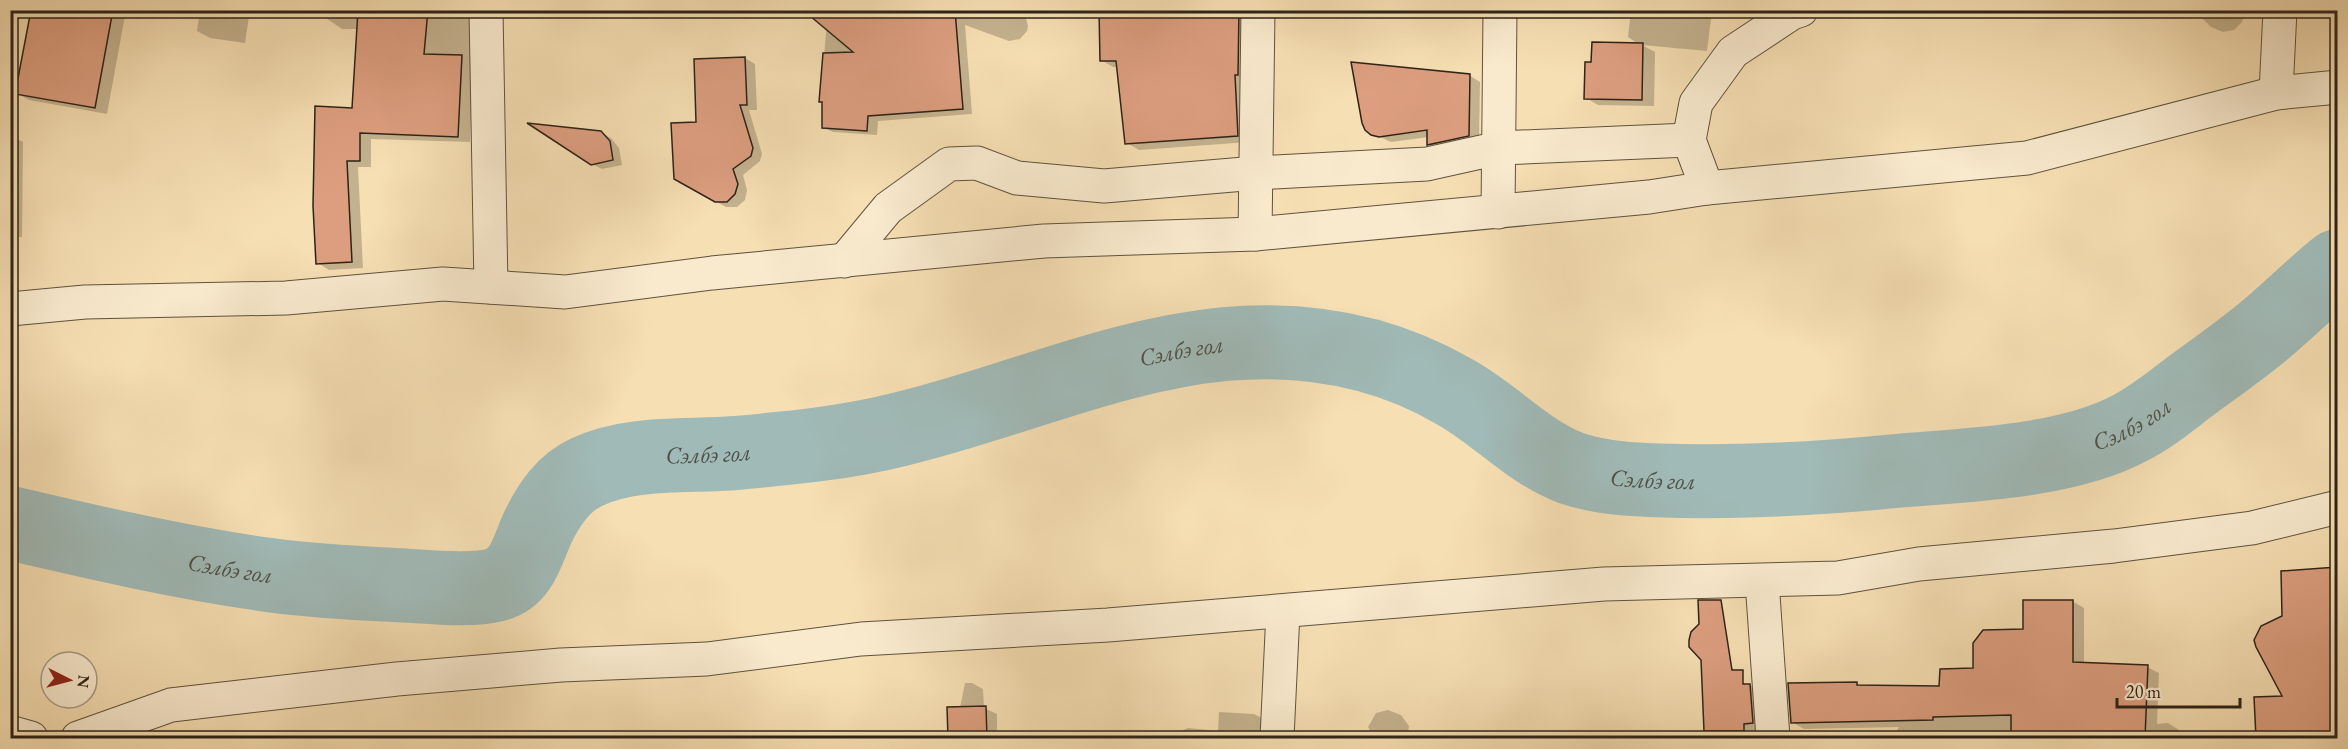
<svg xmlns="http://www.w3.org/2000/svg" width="2348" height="749" font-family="'EB Garamond',serif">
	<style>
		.shadow { fill: #0003 }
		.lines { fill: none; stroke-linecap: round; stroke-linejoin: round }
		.river { stroke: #a0bab7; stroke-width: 74 }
		.building { fill: #dc9e7f; stroke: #2d2317; stroke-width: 1.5 }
		.minor-casing { stroke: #5f523e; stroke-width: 35 }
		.minor { stroke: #f9eace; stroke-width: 33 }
		.labels { text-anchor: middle; stroke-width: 6; stroke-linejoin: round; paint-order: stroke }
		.water-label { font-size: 24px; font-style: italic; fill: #505047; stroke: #f9eace }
	</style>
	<rect width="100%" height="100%" fill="#f6dfb3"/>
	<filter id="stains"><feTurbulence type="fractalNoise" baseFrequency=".00333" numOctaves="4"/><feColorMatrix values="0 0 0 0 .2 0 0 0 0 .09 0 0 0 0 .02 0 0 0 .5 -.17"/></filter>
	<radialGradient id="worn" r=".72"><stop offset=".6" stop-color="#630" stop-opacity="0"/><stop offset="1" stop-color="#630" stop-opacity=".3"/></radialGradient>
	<g class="shadow">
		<polygon points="33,10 126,10 107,114 29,100 17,93"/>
		<polygon points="200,10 250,10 245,43 210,38 197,31"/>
		<polygon points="314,10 474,10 470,142 371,139 371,167 358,167 363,268 329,270 318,263 353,110 358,29 342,29"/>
		<polygon points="924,10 1019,10 1025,15 1028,26 1027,31 1020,39 1009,41 965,25 972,114 878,121 877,135 833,132 823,127 823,103 820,101 827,22"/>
		<polygon points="1126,10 1244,10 1249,142 1139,150 1127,143 1118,67 1113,67 1101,60"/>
		<polygon points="1631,10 1699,12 1711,19 1707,51 1642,45 1655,52 1654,106 1598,105 1586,98 1593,63 1640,45 1628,37"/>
		<polygon points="2202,10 2244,10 2245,13 2242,22 2234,30 2223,32 2211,27 2203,19"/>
		<polygon points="745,58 755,64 757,110 749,110 762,154 760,161 743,175 747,190 745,200 737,207 726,207 675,179 698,123"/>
		<polygon points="1469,75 1480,82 1479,141 1439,150 1428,144 1428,137 1391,142 1378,136"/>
		<polygon points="601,133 611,138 619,148 622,165 602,169 592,164"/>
		<polygon points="10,135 23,142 22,237 10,237"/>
		<polygon points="2338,569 2338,738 2257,738 2256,699 2285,697 2283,572"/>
		<polygon points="2072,601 2084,608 2084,664 2147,667 2159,673 2157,724 2168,723 2179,730 2180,738 1893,738 1899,727 1804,729 1792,722 1857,683 1863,687 1941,687 1975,669 2024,630"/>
		<polygon points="965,683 972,683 983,689 984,708 997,714 997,738 950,738 949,709 960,708"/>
		<polygon points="1750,685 1762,692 1760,738 1716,738 1715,686"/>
		<polygon points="1388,710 1401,715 1409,726 1407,738 1378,738 1373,736 1368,727 1376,713"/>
		<polygon points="1219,712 1254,714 1266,720 1269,738 1173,738 1176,733 1188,728 1218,731"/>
	</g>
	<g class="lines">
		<path class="river" id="s1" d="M10 523C96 543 182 563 269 575 311 581 353 583 395 585 423 586 468 592 495 585 523 578 527 550 538 527 549 504 563 483 587 472 632 451 687 457 736 453 790 448 845 443 897 430 1007 404 1112 355 1225 344 1306 337 1385 351 1455 392 1495 414 1528 452 1571 468 1606 480 1646 480 1683 481 1754 482 1825 478 1896 471 1967 465 2067 462 2130 428 2152 417 2172 400 2192 385 2219 365 2247 346 2272 324 2294 305 2315 284 2338 266"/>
	</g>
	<g class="building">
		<polygon points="31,10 113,10 95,108 15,94"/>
		<polygon points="358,10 428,10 424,54 462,55 458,137 360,133 360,161 347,161 352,262 316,264 313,206 315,106 352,108"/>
		<polygon points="803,10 955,10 963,109 868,116 867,131 822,128 822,102 819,102 823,53 853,52"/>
		<polygon points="1099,10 1239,10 1238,75 1235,75 1238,136 1125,144 1116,61 1100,61"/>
		<polygon points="1592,42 1643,43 1642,100 1584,99 1585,62 1591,62"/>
		<polygon points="745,57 747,105 740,105 753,148 751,156 733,169 738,184 735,194 727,202 715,202 674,179 671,123 696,122 694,59"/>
		<polygon points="1351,62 1470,74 1469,136 1427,145 1427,130 1379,137 1371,135 1365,130 1362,123"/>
		<polygon points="527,123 601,131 610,141 613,160 591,165"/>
		<polygon points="2337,567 2337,738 2256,738 2254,697 2282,696 2256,647 2254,640 2261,626 2282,616 2281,571"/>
		<polygon points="1698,600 1721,600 1732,670 1743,670 1743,684 1750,684 1753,723 1744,724 1744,731 1704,731 1701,660 1689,647 1689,640 1691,632 1699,624"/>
		<polygon points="2023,600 2073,600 2073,662 2148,665 2145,738 2011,738 2011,715 1933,717 1933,720 1791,723 1788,683 1857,682 1857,685 1939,686 1940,669 1973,668 1973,643 1983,630 2023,629"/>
		<polygon points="986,706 987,738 948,738 947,707"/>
	</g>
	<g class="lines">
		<defs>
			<g id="minor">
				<polyline points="486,10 491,287"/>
				<polyline points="2276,93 2280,10"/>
				<polyline points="1707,188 2027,158 2276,93 2338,87"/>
				<polyline points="1498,212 1500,10"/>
				<polyline points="1255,234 1258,10"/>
				<polyline points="844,261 888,208 949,164 977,163 1017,178 1104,186 1256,173 1427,164 1499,148 1689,140"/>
				<polyline points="10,309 85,302 286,298 443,284 565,292 712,273 1044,241 1255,234 1649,197 1707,188 1689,140 1696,103 1733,52 1792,13 1801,10"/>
				<polyline points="1762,581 1773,738"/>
				<polyline points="10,732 31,738"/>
				<polyline points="78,738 171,705 397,679 561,665 707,659 861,639 1108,625 1604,584 1838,578 1919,564 2114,546 2252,528 2338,507"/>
				<polyline points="1277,738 1283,612"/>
			</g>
		</defs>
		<use href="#minor" class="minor-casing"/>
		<use href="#minor" class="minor"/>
	</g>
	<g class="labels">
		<g class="water-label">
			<text dy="8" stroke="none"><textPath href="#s1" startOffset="1251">Сэлбэ гол</textPath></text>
			<text dy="8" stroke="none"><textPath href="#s1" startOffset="2242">Сэлбэ гол</textPath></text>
			<text dy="8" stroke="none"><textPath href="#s1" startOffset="765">Сэлбэ гол</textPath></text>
			<text dy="8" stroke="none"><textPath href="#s1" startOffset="1756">Сэлбэ гол</textPath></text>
			<text dy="8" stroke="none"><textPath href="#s1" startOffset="225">Сэлбэ гол</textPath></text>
		</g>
	</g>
	<rect width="2348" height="749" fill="none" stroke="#f6dfb3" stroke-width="36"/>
	<rect x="12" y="12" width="2324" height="725" fill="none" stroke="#2d2317" stroke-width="3"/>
	<rect x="18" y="18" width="2312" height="713" fill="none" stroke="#2d2317" stroke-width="1.5"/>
	<g transform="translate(69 680) rotate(96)"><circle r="28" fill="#f9eace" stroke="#a79a85" stroke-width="1.5"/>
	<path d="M0-4.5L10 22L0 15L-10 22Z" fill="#8f2418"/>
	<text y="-9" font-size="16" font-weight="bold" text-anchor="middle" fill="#2d2317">N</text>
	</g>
	<path d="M2117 698v9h123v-9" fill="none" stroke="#2d2317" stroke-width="3"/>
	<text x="2126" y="698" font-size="18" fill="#2d2317" stroke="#f9eace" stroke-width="4.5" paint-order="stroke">20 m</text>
	<rect width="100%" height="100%" filter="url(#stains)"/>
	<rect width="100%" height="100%" fill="url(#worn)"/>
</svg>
